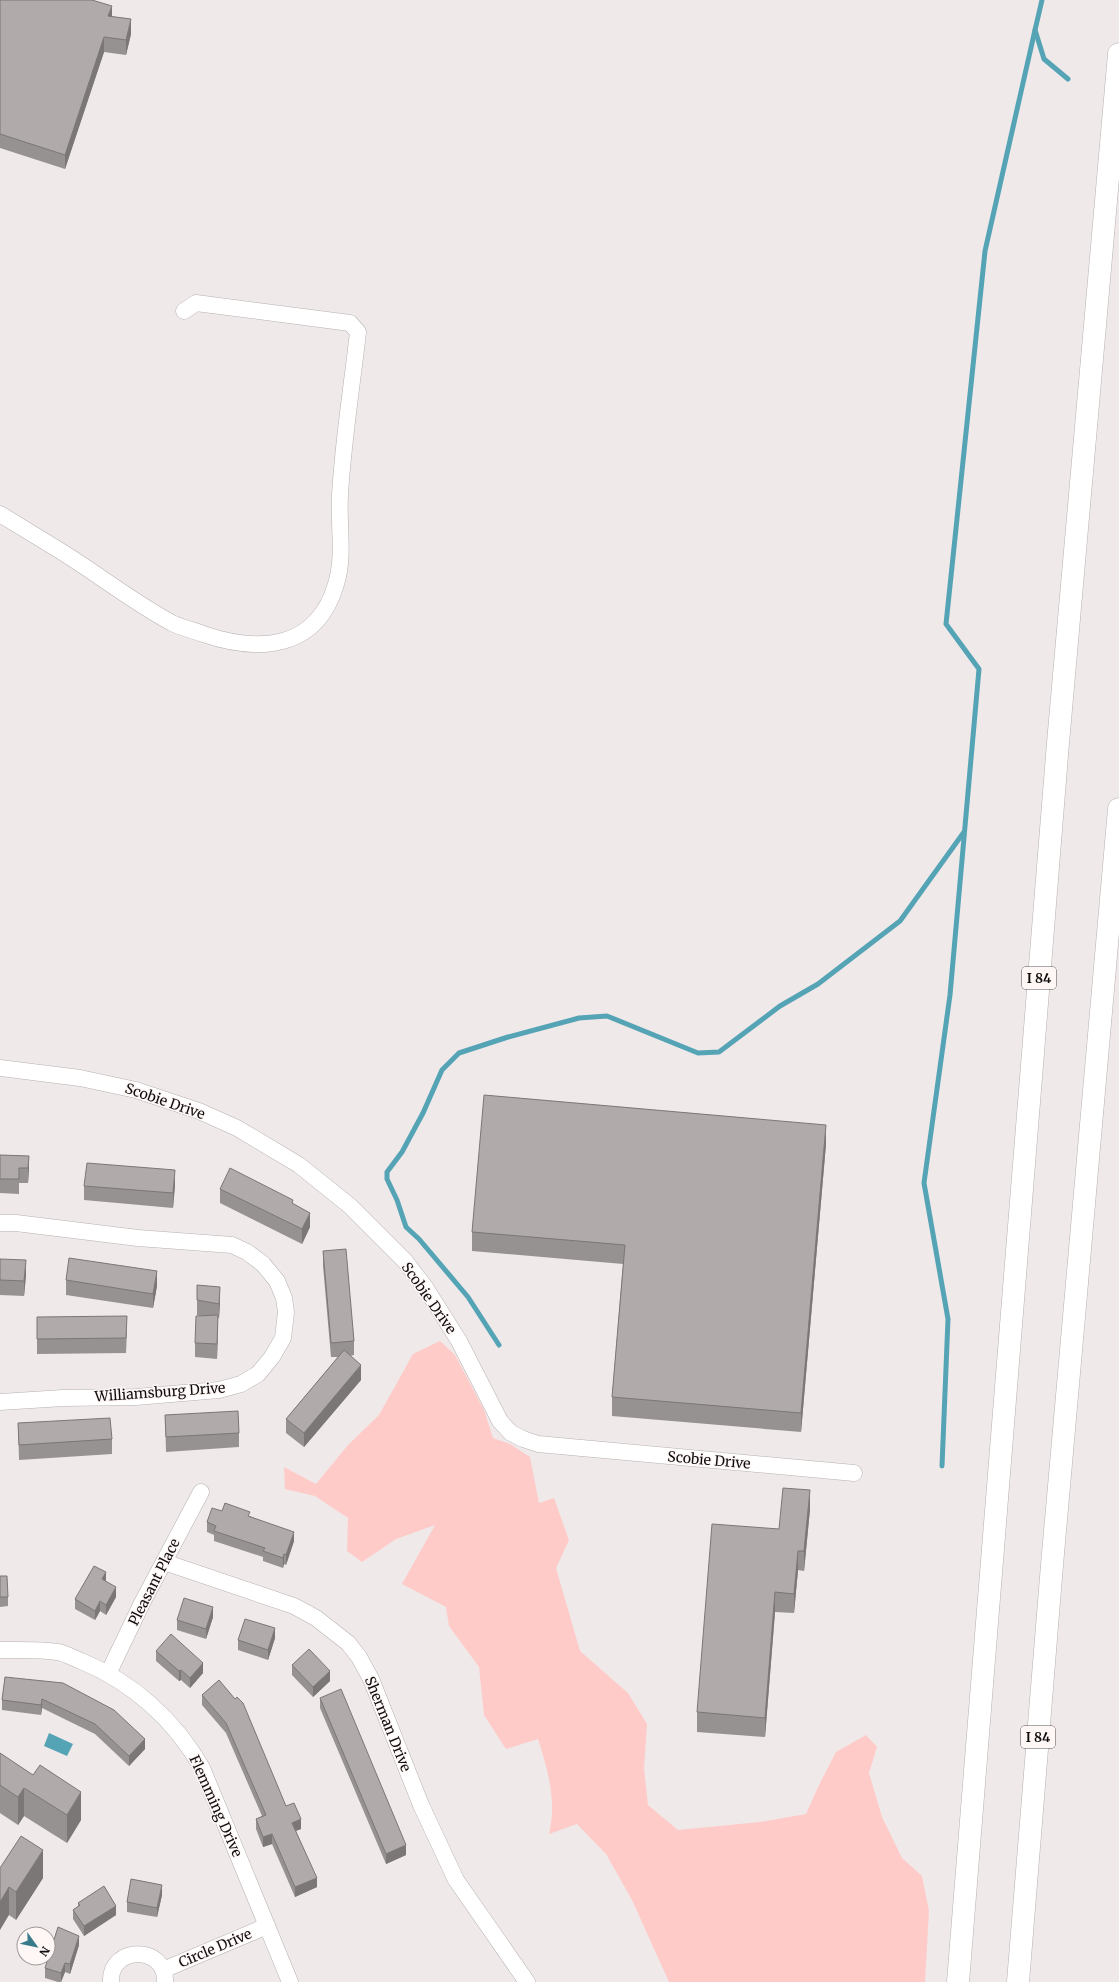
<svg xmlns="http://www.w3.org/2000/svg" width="1119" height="1982" font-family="Merriweather,serif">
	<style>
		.green { fill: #fecbc8 }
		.water { fill: #55a4b6 }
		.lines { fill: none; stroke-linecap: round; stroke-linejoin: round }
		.stream { stroke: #55a4b6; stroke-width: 5 }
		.street-casing { stroke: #b8b1b1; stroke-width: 17 }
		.highway-casing { stroke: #b8b1b1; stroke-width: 23 }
		.street { stroke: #fff; stroke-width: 16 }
		.highway { stroke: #fff; stroke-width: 22 }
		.wall { fill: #979292 }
		.shaded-wall { fill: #7b7777 }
		.building { fill: #b0aaaa; stroke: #7b7777 }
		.labels { text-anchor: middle; stroke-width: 3; stroke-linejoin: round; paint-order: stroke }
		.shield { fill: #fef7f6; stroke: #575353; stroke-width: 1 }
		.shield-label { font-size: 13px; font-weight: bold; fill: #0f0d0d }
		.street-label { font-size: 14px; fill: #0f0d0d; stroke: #fef7f6 }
	</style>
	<rect width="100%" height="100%" fill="#f0e9e9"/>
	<path class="green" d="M440 1341 455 1355 484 1410 493 1438 510 1444 530 1457 539 1503 554 1498 569 1540 556 1568 580 1651 628 1693 647 1724 644 1769 648 1805 678 1830 760 1822 806 1814 819 1785 836 1752 866 1735 877 1747 869 1773 882 1817 902 1858 922 1876 929 1911 925 1982H669L632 1900 606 1854 577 1824 549 1834C557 1801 548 1771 538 1739L506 1749 484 1715 479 1667 449 1626 446 1607 402 1584 435 1525 396 1539 362 1562 347 1551 348 1518 315 1496 285 1489 284 1467 316 1484 348 1445 379 1415 413 1354Z"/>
	<polygon class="water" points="49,1733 73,1744 67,1756 44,1746"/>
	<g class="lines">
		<g class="stream">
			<polyline points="1042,0 1035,30 1044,59 1068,79"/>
			<polyline points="499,1345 468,1297 419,1239 406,1227 397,1200 387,1179 387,1172 402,1152 423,1113 442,1070 459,1053 508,1037 579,1018 607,1016 698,1053 719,1052 780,1006 818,984 900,921 964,832"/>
			<polyline points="942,1466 948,1319 924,1183 950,995 979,669 946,624 985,251 1035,30"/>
		</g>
		<defs>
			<g id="street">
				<path d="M0 514C21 527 41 539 62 552 99 575 133 602 172 623 182 628 193 630 203 634 259 653 317 650 336 584 345 555 338 524 340 495 343 441 352 386 358 332L350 323 196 303 184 311"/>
				<polyline points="0,1068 80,1078 136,1090 199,1111 237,1128 299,1165 350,1206 405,1261 425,1287 459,1341 500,1421 511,1433 523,1439 538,1444 854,1473"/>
				<polyline points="0,1223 16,1223 138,1238 232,1245 247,1252 263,1264 277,1281 284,1298 286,1312 283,1338 272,1357 258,1374 241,1384 219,1390 136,1397 63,1398 0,1402"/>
				<polyline points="164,1562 294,1606 316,1618 348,1643 359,1657 371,1679 421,1805 456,1880 527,1982"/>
				<path d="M0 1650C19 1650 40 1649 58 1652 65 1653 73 1658 81 1661 132 1682 174 1719 202 1768L290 1982"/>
				<polyline points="108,1674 142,1603 201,1492"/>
				<polyline points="163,1970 267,1926"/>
				<path d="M111 1982C109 1945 167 1945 165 1982"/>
			</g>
			<g id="highway">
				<polyline points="958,1982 1058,743 1119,54"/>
				<polyline points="1018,1982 1052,1565 1119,809"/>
			</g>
		</defs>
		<use href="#street" class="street-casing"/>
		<use href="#highway" class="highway-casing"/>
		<use href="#street" class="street"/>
		<use href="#highway" class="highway"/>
	</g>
	<g class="wall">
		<polygon points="0,0 112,16 131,34 126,55 104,52 65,169 0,148"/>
		<polygon points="826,1144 801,1432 612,1416 612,1397 623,1264 472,1251 472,1232"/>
		<polygon points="0,1155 29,1156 28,1183 19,1183 19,1194 0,1193"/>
		<polygon points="175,1185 173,1208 84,1200 84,1186"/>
		<polygon points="220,1189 293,1204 310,1227 302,1244 220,1203"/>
		<polygon points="323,1251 354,1341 354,1355 350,1356 361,1380 304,1447 286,1433 286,1419 338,1357 331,1357 323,1266"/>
		<polygon points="0,1259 26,1275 24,1296 0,1295"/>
		<polygon points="66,1280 157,1286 153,1308 66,1295"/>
		<polygon points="197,1300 220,1302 219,1318 218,1318 217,1359 195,1357 195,1343 201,1316 197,1315"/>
		<polygon points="127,1331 126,1353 37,1354 37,1339"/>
		<polygon points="165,1415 239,1433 239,1447 166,1452"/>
		<polygon points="18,1423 112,1439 112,1454 19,1460"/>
		<polygon points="810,1509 804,1571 798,1570 794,1613 775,1612 765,1737 697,1732 697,1712 779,1529"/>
		<polygon points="222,1511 250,1516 294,1541 286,1565 284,1564 283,1568 263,1561 263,1557 214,1541 214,1535 207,1532 207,1522"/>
		<polygon points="0,1576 8,1597 8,1606 0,1607"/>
		<polygon points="106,1582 116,1597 106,1615 100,1611 95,1620 75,1609 75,1599"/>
		<polygon points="213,1617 206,1639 177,1630 177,1620"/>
		<polygon points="275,1638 268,1660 238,1650 238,1640"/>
		<polygon points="156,1651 203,1673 190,1688 181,1680 179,1681 156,1661"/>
		<polygon points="292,1665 330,1681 313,1697 292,1675"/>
		<polygon points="5,1677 145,1749 129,1766 95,1734 42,1708 41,1715 2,1710 2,1700"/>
		<polygon points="219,1680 286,1806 301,1829 296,1831 317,1887 295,1897 272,1844 263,1847 256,1829 256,1819 262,1816 226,1733 202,1705 202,1695"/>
		<polygon points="320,1698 406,1855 386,1864 320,1708"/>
		<polygon points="0,1753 81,1820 67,1843 24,1816 18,1825 0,1813"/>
		<polygon points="0,1868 43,1878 16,1920 9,1915"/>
		<polygon points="162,1895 157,1917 127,1912 127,1902"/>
		<polygon points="78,1903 116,1915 84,1936 73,1919 73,1910 78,1906"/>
		<polygon points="79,1945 70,1974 65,1972 61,1982 58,1982 45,1978 45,1968"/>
	</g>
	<g class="shaded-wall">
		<polygon points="112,6 112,21 108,16"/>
		<polygon points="131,19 131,34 126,55 126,40"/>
		<polygon points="104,37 104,52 65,169 65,155"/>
		<polygon points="826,1125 826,1144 801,1432 801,1413"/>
		<polygon points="29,1156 29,1170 28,1183 28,1168"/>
		<polygon points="175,1170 175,1185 173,1208 173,1193"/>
		<polygon points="310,1213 310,1227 302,1244 302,1229"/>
		<polygon points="26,1260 26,1275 24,1296 24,1281"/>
		<polygon points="157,1271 157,1286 153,1308 153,1294"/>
		<polygon points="220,1287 220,1302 219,1318 219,1304"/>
		<polygon points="218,1315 218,1330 217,1359 217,1344"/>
		<polygon points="361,1365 361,1380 304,1447 304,1433"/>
		<polygon points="810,1490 810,1509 804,1571 804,1551"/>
		<polygon points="294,1532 294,1541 286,1565 286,1555"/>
		<polygon points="798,1551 798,1570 794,1613 794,1594"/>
		<polygon points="284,1554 284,1564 283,1568 283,1558"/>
		<polygon points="106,1572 106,1582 102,1579"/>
		<polygon points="116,1587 116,1597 106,1615 106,1605"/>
		<polygon points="775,1592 775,1612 765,1737 765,1718"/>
		<polygon points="100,1601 100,1611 95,1620 95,1611"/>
		<polygon points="213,1607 213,1617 206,1639 206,1629"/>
		<polygon points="275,1628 275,1638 268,1660 268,1650"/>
		<polygon points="203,1663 203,1673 190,1688 190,1678"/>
		<polygon points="181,1670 181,1680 179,1681 179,1671"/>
		<polygon points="330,1671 330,1681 313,1697 313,1687"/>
		<polygon points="42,1699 42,1708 41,1715 41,1705"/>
		<polygon points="145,1739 145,1749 129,1766 129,1756"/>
		<polygon points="24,1788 24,1816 18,1825 18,1797"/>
		<polygon points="81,1792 81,1820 67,1843 67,1815"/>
		<polygon points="301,1819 301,1829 292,1832 292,1823"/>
		<polygon points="272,1834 272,1844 263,1847 263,1837"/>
		<polygon points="406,1845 406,1855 386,1864 386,1854"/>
		<polygon points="43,1850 43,1878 16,1920 16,1892"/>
		<polygon points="317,1878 317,1887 295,1897 295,1887"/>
		<polygon points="162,1885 162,1895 157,1917 157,1908"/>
		<polygon points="9,1887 9,1915 0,1930 0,1902"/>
		<polygon points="116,1906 116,1915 84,1936 84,1926"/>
		<polygon points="79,1936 79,1945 70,1974 70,1964"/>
		<polygon points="65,1963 65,1972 61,1982 61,1973"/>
	</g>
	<g class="building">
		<polygon points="0,0 92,0 112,6 108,16 131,19 126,40 104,37 65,155 0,134"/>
		<polygon points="484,1095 826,1125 801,1413 612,1397 625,1245 472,1232"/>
		<polygon points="0,1155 29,1156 28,1168 19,1168 19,1179 0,1179"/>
		<polygon points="87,1163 175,1170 173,1193 84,1186"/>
		<polygon points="230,1168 293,1200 292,1203 310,1213 302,1229 220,1189"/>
		<polygon points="346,1249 354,1341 331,1343 323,1251"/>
		<polygon points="69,1258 157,1271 153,1294 66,1280"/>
		<polygon points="0,1259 26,1260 24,1281 0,1280"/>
		<polygon points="197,1285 220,1287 219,1304 197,1300"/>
		<polygon points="218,1315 217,1344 195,1343 196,1316"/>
		<polygon points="127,1316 126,1338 37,1339 37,1317"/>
		<polygon points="344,1350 361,1365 304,1433 286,1419"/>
		<polygon points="238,1411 239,1433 166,1437 165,1415"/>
		<polygon points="110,1418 112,1439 19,1445 18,1423"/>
		<polygon points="783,1488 810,1490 804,1551 798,1551 794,1594 775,1592 765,1718 697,1712 712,1524 779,1529"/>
		<polygon points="225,1503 250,1512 248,1516 294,1532 286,1555 284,1554 283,1558 263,1551 265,1548 214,1531 216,1526 207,1522 212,1508 222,1511"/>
		<polygon points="94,1566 106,1572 102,1579 116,1587 106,1605 100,1601 95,1611 75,1599"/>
		<polygon points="0,1576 7,1576 8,1597 0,1597"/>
		<polygon points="184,1598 213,1607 206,1629 177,1620"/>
		<polygon points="245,1619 275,1628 268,1650 238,1640"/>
		<polygon points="171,1634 203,1663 190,1678 181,1670 179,1671 156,1651"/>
		<polygon points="309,1649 330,1671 313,1687 292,1665"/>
		<polygon points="5,1677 63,1683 114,1710 145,1739 129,1756 95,1724 42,1699 41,1705 2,1700"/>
		<polygon points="219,1680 235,1699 237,1697 243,1703 286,1806 294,1803 301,1819 292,1823 317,1878 295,1887 272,1834 263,1837 256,1819 266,1815 226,1723 202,1695"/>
		<polygon points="341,1689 406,1845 386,1854 320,1698"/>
		<polygon points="0,1753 33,1775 40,1765 81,1792 67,1815 24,1788 18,1797 0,1785"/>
		<polygon points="21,1836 43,1850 16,1892 9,1887 0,1902 0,1868"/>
		<polygon points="131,1879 162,1885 157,1908 127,1902"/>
		<polygon points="104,1886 116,1906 84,1926 73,1910 80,1905 78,1903"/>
		<polygon points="58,1927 79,1936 70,1964 65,1963 61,1973 45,1968"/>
	</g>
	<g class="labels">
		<g class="shield">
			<rect x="1022" y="967" width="34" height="22" rx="3"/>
			<rect x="1021" y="1726" width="34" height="22" rx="3"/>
		</g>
		<g class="shield-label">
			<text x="1039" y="983">I 84</text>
			<text x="1038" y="1742">I 84</text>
		</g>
		<g class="street-label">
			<text transform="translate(165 1101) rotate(19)" y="5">Scobie Drive</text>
			<text transform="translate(429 1298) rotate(55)" y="5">Scobie Drive</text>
			<text transform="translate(160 1392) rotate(-4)" y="5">Williamsburg Drive</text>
			<text transform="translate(709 1460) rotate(5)" y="5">Scobie Drive</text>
			<text transform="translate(154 1582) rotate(-63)" y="5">Pleasant Place</text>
			<text transform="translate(388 1724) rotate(68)" y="5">Sherman Drive</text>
			<text transform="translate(216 1806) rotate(66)" y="5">Flemming Drive</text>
			<text transform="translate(215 1948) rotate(-23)" y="5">Circle Drive</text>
		</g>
	</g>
	<g transform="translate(36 1946) rotate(123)"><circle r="19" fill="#fef7f6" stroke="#9e9999"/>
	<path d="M0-3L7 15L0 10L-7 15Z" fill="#387c8c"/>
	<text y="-6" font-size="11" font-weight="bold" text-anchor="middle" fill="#0f0d0d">N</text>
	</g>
</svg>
